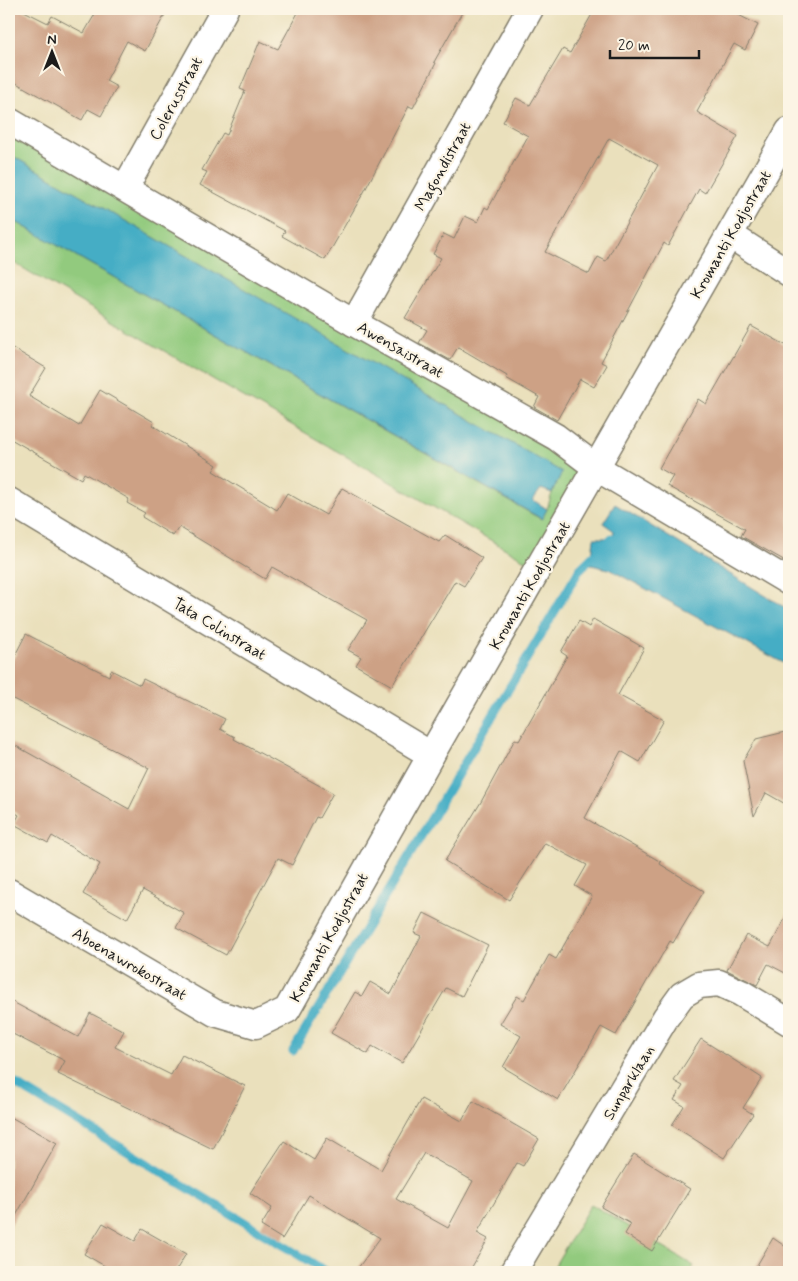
<svg xmlns="http://www.w3.org/2000/svg" width="798" height="1281" font-family="Mynerve,sans-serif">
	<style>
		.green { fill: #92ca7e; stroke: #57734d }
		.water { fill: #45adc5; stroke: #306470 }
		.lines { fill: none; stroke-linecap: round; stroke-linejoin: round }
		.stream { stroke: #45adc5; stroke-width: 9 }
		.building { fill: #cda185; fill-rule: evenodd }
		.minor-casing { stroke: #837e6c; stroke-width: 29 }
		.minor { stroke: #fff; stroke-width: 26 }
		.labels { text-anchor: middle; stroke-width: 4.5; stroke-linejoin: round; paint-order: stroke }
		.street-label { font-size: 16px; fill: #1c1c1c; stroke: #fcf5e5 }
	</style>
	<rect width="100%" height="100%" fill="#fcf5e5"/>
	<filter id="ink" filterUnits="userSpaceOnUse"><feTurbulence type="fractalNoise" baseFrequency=".02" numOctaves="2"/><feDisplacementMap in="SourceGraphic" scale="10" xChannelSelector="R" yChannelSelector="G"/><feConvolveMatrix kernelMatrix="1 2 1 2 8 2 1 2 1" color-interpolation-filters="sRGB"/></filter>
	<filter id="wash" filterUnits="userSpaceOnUse"><feTurbulence type="fractalNoise" baseFrequency=".0096" numOctaves="4" result="noise"/><feDisplacementMap in="SourceGraphic" scale="20" xChannelSelector="R" yChannelSelector="G"/><feGaussianBlur stdDeviation="1.12" result="paint"/><feColorMatrix in="noise" values="0 0 0 0 0 0 0 0 0 0 0 0 0 0 0 0 0 1.4 0 .05"/><feComposite in="paint" operator="in"/></filter>
	<g filter="url(#wash)">
		<rect width="100%" height="100%" fill="#eae0bc"/>
		<g class="green">
			<polygon points="9,132 550,444 577,468 577,481 530,563 140,337 9,260 9,218 541,519 547,509 552,493 561,472 9,154"/>
			<polygon points="591,1204 694,1266 690,1272 551,1272"/>
		</g>
		<g class="water">
			<polygon points="9,154 562,472 552,493 541,489 533,500 547,509 542,519 9,218"/>
			<polygon points="615,504 789,610 789,666 609,569 591,565 594,538 612,538 614,531 603,523"/>
		</g>
		<g class="lines">
			<g class="stream">
				<polyline points="293,1051 580,569 612,538"/>
				<polyline points="9,1080 327,1272"/>
			</g>
		</g>
		<g id="blocks">
			<g class="building">
				<polygon points="9,9 20,9 48,23 52,16 84,33 98,9 168,9 145,51 127,41 106,81 117,87 101,116 88,109 82,120 9,79"/>
				<polygon points="300,9 464,9 434,62 436,63 413,108 409,106 364,192 325,260 282,236 285,231 200,185 207,172 202,170 223,133 227,135 245,91 240,89 260,41 278,49"/>
				<path d="M595 9H727L758 25 745 50 734 44 697 112 738 136 705 193 699 189 668 246 664 243 601 362 607 365 594 387 580 379 557 420 534 407 539 397 506 378 507 376 458 347 450 360 419 343 427 330 405 318 441 258 433 254 444 234 454 239 465 216 478 222 485 207 488 209 528 136 503 122 516 98 530 105 563 49 570 53ZM609 138 658 165 606 261 598 257 589 274 545 252Z"/>
				<polygon points="751,326 789,347 789,563 741,536 745,529 667,486 673,476 659,468 698,399 706,404"/>
				<polygon points="9,346 46,368 29,396 79,426 100,390 154,422 152,425 217,465 213,471 277,510 287,493 326,515 342,488 439,542 445,535 482,558 464,586 455,581 392,686 356,665 361,657 348,650 367,620 272,567 265,579 179,527 173,536 142,517 145,513 127,503 129,499 84,473 81,479 9,438"/>
				<polygon points="593,619 644,648 618,695 664,720 640,762 621,751 585,818 661,862 660,864 704,891 673,943 670,941 616,1035 601,1027 558,1100 503,1067 521,1036 500,1024 517,996 524,1000 549,955 556,959 592,896 575,886 587,865 545,843 509,900 445,861 481,802 515,739 519,741 567,656 561,652 579,621 589,627"/>
				<polygon points="26,634 109,676 111,670 140,685 143,679 225,719 220,729 235,737 234,739 333,793 319,818 316,817 292,865 278,858 226,955 176,928 184,913 143,890 127,919 83,894 100,864 52,836 48,843 14,824 19,815 9,809 9,742 129,809 149,768 9,697 9,667"/>
				<polygon points="789,731 789,806 766,793 754,816 743,761 756,739"/>
				<polygon points="789,911 789,975 768,964 757,985 727,970 746,935 770,947"/>
				<polygon points="424,913 488,945 462,996 446,988 402,1063 372,1046 368,1054 331,1033 355,992 362,996 370,982 391,994 421,936 414,933"/>
				<polygon points="9,1000 78,1037 90,1013 124,1031 115,1047 171,1075 182,1055 245,1086 213,1149 58,1074 65,1061 9,1032"/>
				<polygon points="701,1039 762,1078 743,1108 753,1114 724,1158 672,1125 684,1106 674,1100 683,1086 674,1081"/>
				<path d="M421 1099 462 1121 473 1101 539 1139 523 1166 517 1163 477 1233 488 1239 469 1272H355L380 1238 309 1195 282 1239 261 1226 272 1208 250 1193 284 1141 314 1160 327 1138 381 1170ZM424 1153 473 1181 448 1228 396 1199Z"/>
				<polygon points="9,1116 57,1143 9,1228"/>
				<polygon points="634,1154 690,1189 652,1251 625,1234 631,1224 601,1207"/>
				<polygon points="103,1223 135,1241 142,1229 186,1254 175,1272 115,1272 84,1254"/>
				<polygon points="773,1238 789,1249 789,1272 753,1272"/>
			</g>
		</g>
	</g>
	<g filter="url(#ink)">
		<use href="#blocks" fill-opacity="0" stroke="#837e6c" stroke-width="1"/>
		<g class="lines">
			<defs>
				<g id="minor">
					<polyline points="9,121 354,323 556,437 597,468 789,582"/>
					<polyline points="125,188 225,9"/>
					<polyline points="730,235 789,273"/>
					<polyline points="354,323 530,9"/>
					<polyline points="9,501 431,755"/>
					<polyline points="9,892 215,1013 256,1025 287,1010 431,755 789,131"/>
					<polyline points="513,1272 666,1017 682,995 699,985 719,983 741,993 789,1022"/>
				</g>
			</defs>
			<use href="#minor" class="minor-casing"/>
			<use href="#minor" class="minor"/>
		</g>
	</g>
	<g class="labels">
		<g class="street-label">
			<text transform="translate(175 98) rotate(-61)" y="6">Colerusstraat</text>
			<text transform="translate(442 166) rotate(-61)" y="6">Magondistraat</text>
			<text transform="translate(730 234) rotate(-60)" y="6">Kromanti Kodjostraat</text>
			<text transform="translate(401 349) rotate(30)" y="6">Awensaistraat</text>
			<text transform="translate(529 585) rotate(-60)" y="6">Kromanti Kodjostraat</text>
			<text transform="translate(220 628) rotate(31)" y="6">Tata Colinstraat</text>
			<text transform="translate(328 937) rotate(-61)" y="6">Kromanti Kodjostraat</text>
			<text transform="translate(130 963) rotate(30)" y="6">Aboenawrokostraat</text>
			<text transform="translate(628 1082) rotate(-59)" y="6">Sunparklaan</text>
		</g>
	</g>
	<rect width="798" height="1281" fill="none" stroke="#fcf5e5" stroke-width="30"/>
	<g transform="translate(52 52)" stroke="#fcf5e5" stroke-width="4" paint-order="stroke">
	<path d="M0-4L9 19L0 12L-9 19Z" fill="#1c1c1c"/>
	<text y="-8" font-size="14" font-weight="bold" text-anchor="middle" fill="#1c1c1c">N</text>
	</g>
	<path d="M610 50v8h89v-8" fill="none" stroke="#1c1c1c" stroke-width="2.5"/>
	<text x="618" y="50" font-size="15" fill="#1c1c1c" stroke="#fcf5e5" stroke-width="4" paint-order="stroke">20 m</text>
</svg>
